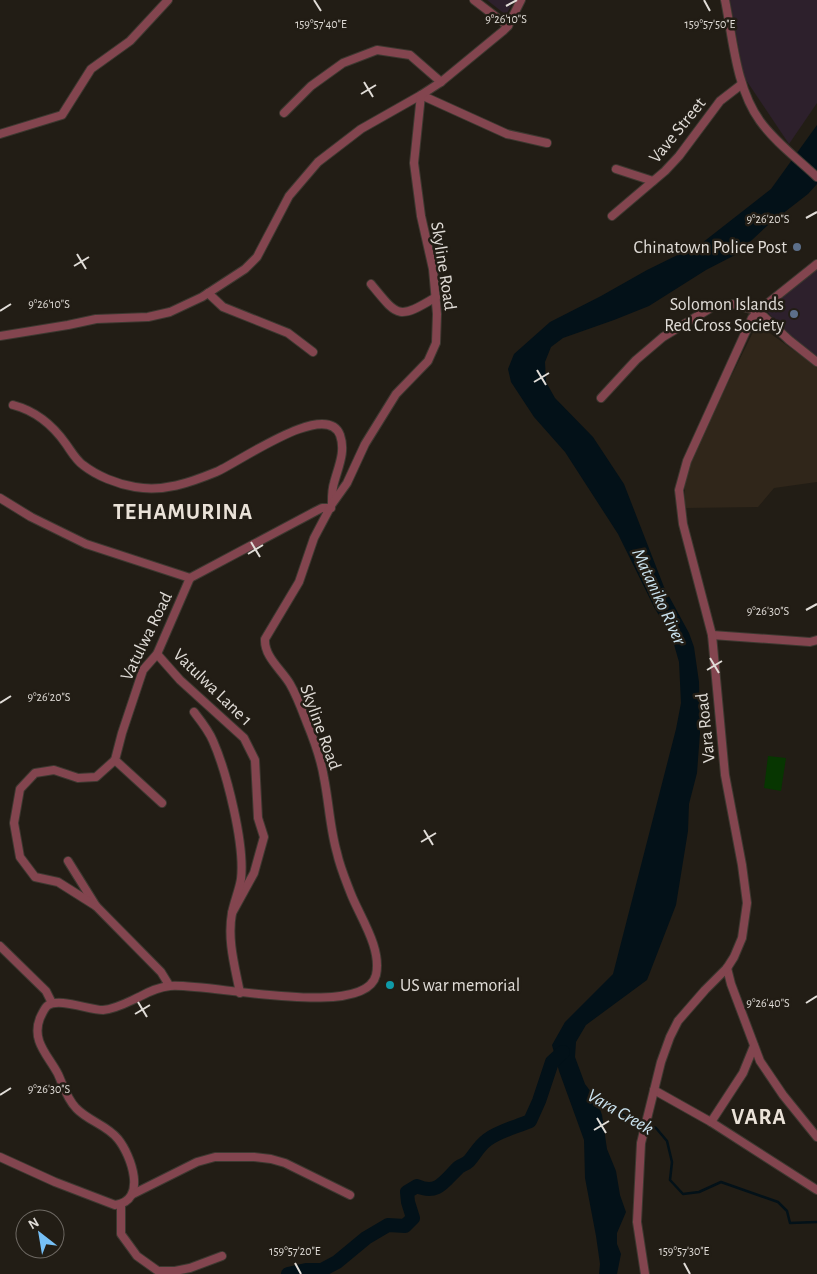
<svg xmlns="http://www.w3.org/2000/svg" width="817" height="1274" font-family="'Alegreya Sans',sans-serif">
	<style>
		.commercial { fill: #2d202c }
		.built { fill: #30261a }
		.green { fill: #073601 }
		.water { fill: #031118 }
		.lines { fill: none; stroke-linecap: round; stroke-linejoin: round }
		.stream { stroke: #031118; stroke-width: 2.5 }
		.river { stroke: #031118; stroke-width: 14 }
		.minor-casing { stroke: #3d3830; stroke-width: 10 }
		.minor { stroke: #83454f; stroke-width: 8 }
		.ticks { fill: none; stroke: #e0dcd7; stroke-width: 2 }
		.service-dot { fill: #5c6f8a; stroke: #221d15; stroke-width: 2 }
		.culture-dot { fill: #0f9aa8; stroke: #221d15; stroke-width: 2 }
		.labels { text-anchor: middle; stroke-width: 5; stroke-linejoin: round; paint-order: stroke }
		.street-label { font-size: 18px; fill: #e0dcd7; stroke: #221d15 }
		.poi-label { font-size: 18px; fill: #e0dcd7; stroke: #221d15; text-anchor: end }
		.water-label { font-size: 19px; font-style: italic; fill: #cae3f0; stroke: #221d15 }
		.district-label { font-size: 22px; font-weight: bold; letter-spacing: 1px; fill: #eae2d8; stroke: #221d15 }
		.ticks-label { font-size: 12px; text-anchor: middle; fill: #e0dcd7; stroke: #221d15; stroke-width: 5; stroke-linejoin: round; paint-order: stroke }
	</style>
	<rect width="100%" height="100%" fill="#221d15"/>
	<g class="commercial">
		<polygon points="487,0 514,0 506,15"/>
		<polygon points="730,0 817,0 817,103 789,144 744,77"/>
		<polygon points="817,265 817,360 802,351 763,307"/>
	</g>
	<polygon class="built" points="757,324 817,367 817,482 774,488 758,507 685,508 685,485 689,462"/>
	<polygon class="green" points="768,756 786,758 781,791 764,788"/>
	<polygon class="water" points="817,125 817,184 808,194 768,225 737,254 706,270 649,306 614,320 563,338 551,347 545,362 546,382 555,398 593,437 624,484 664,587 689,633 694,647 699,682 700,733 697,773 689,804 688,831 676,905 647,980 586,1025 576,1042 575,1057 585,1084 597,1100 602,1115 607,1149 616,1171 620,1195 626,1212 617,1233 617,1244 621,1254 617,1274 599,1274 600,1264 596,1236 585,1178 584,1140 559,1071 552,1045 565,1022 613,974 676,729 681,703 679,662 671,634 655,609 618,534 565,452 534,417 511,382 508,369 514,354 550,322 601,296 647,270 702,243 771,189"/>
	<g class="lines">
		<polyline class="stream" points="591,1093 614,1107 627,1118 656,1128 667,1141 672,1162 670,1180 683,1194 699,1192 721,1182 778,1202 787,1211 790,1223 817,1222"/>
		<path class="river" d="M288 1274 306 1270H322L337 1262 366 1238 388 1225 405 1226 413 1218 408 1202 407 1192 417 1186C438 1196 445 1180 459 1167 462 1165 466 1164 469 1161 475 1154 479 1146 487 1140 499 1131 516 1127 530 1121L539 1101 552 1062 563 1052"/>
		<defs>
			<g id="minor">
				<polyline points="474,0 508,26"/>
				<path d="M725 0C733 39 736 88 760 121 775 142 798 159 817 177"/>
				<polyline points="284,113 311,86 343,63 377,50 410,55 441,82"/>
				<polyline points="0,134 62,115 91,69 130,41 168,0"/>
				<polyline points="616,169 653,181"/>
				<polyline points="612,216 665,171 679,156 720,101 742,84"/>
				<path d="M371 284C398 317 398 320 436 297"/>
				<polyline points="208,293 223,307 288,333 313,352"/>
				<polyline points="0,336 68,325 96,319 148,317 170,312 202,297 245,269 257,257 289,196 318,162 361,129 421,95 507,134 547,143"/>
				<polyline points="601,398 636,360 663,337 714,306 732,304 758,311 789,340 817,362"/>
				<path d="M13 405C36 411 52 424 66 444 71 451 76 460 83 465 97 476 117 484 135 487 164 492 189 483 216 472 238 463 326 399 340 435 346 452 338 467 334 483 332 489 332 496 332 502"/>
				<polyline points="0,498 31,517 86,544 190,578 316,511 322,508 331,508"/>
				<polyline points="712,635 810,642 817,640"/>
				<polyline points="157,654 180,680 244,738 255,760 258,818 264,837 254,873 232,913"/>
				<path d="M194 712C201 721 209 731 213 741 227 773 245 845 241 879 239 891 234 902 232 913 227 940 235 967 240 993"/>
				<polyline points="162,803 115,760 122,733 143,670 157,654 190,578"/>
				<polyline points="68,861 96,906 161,972 169,985"/>
				<polyline points="96,906 58,882 35,877 20,857 14,823 20,789 35,773 54,770 78,778 96,777 115,760"/>
				<polyline points="0,946 46,991 52,1003"/>
				<polyline points="727,968 731,984 760,1061 783,1095 817,1137"/>
				<polyline points="654,1090 711,1122 817,1190"/>
				<polyline points="711,1122 743,1073 754,1046"/>
				<path d="M0 1157 55 1182 115 1205C148 1201 131 1155 118 1139 107 1125 88 1121 76 1108 67 1099 63 1085 58 1074 48 1055 31 1041 40 1018 42 1014 44 1009 47 1006 58 997 89 1010 103 1010 116 1009 128 1002 139 997 148 992 160 987 170 986 205 982 365 1021 376 975 382 948 360 917 351 894 346 881 340 867 337 853 330 829 329 803 324 778 321 759 314 740 307 723 302 710 297 696 290 684 282 670 264 657 265 639L299 582 314 538 332 504 347 483 365 444 396 394 428 361 436 343 437 314 433 269 421 216 414 163 421 95 441 82 503 31 508 26 521 0"/>
				<polyline points="133,1194 197,1162 215,1157 254,1157 271,1159 285,1163 350,1195"/>
				<polyline points="121,1204 121,1234 137,1256 158,1271 175,1271 190,1268 222,1256"/>
				<polyline points="645,1274 637,1222 641,1143 661,1062 670,1037 678,1021 705,990 727,968 734,957 742,938 747,903 742,865 725,775 712,635 683,524 679,490 687,461 752,318 758,311 817,264"/>
			</g>
		</defs>
		<use href="#minor" class="minor-casing"/>
		<use href="#minor" class="minor"/>
	</g>
	<path class="ticks" d="M314 0 321 11M704 0 710 11M506 6 517 0M364 82 373 97M361 94 376 85M806 218 817 212M77 254 86 269M74 266 89 257M0 311 11 304M537 370 546 385M534 382 549 373M251 542 260 557M248 554 263 545M806 610 817 604M710 658 719 673M707 670 722 661M0 703 11 696M424 830 433 845M421 842 436 833M138 1002 147 1017M806 1003 817 996M135 1014 150 1005M0 1095 11 1088M597 1118 606 1133M594 1130 609 1121M295 1263 301 1274M684 1263 690 1274"/>
	<g class="service-dot">
		<circle cx="797" cy="247" r="5"/>
		<circle cx="794" cy="314" r="5"/>
	</g>
	<circle class="culture-dot" cx="390" cy="985" r="5"/>
	<g class="labels">
		<g class="street-label">
			<text transform="translate(677 130) rotate(-51)" y="6">Vave Street</text>
			<text transform="translate(444 266) rotate(81)" y="6">Skyline Road</text>
			<text transform="translate(146 636) rotate(-64)" y="6">Vatulwa Road</text>
			<text transform="translate(213 687) rotate(44)" y="6">Vatulwa Lane 1</text>
			<text transform="translate(321 727) rotate(70)" y="6">Skyline Road</text>
			<text transform="translate(705 728) rotate(-96)" y="6">Vara Road</text>
		</g>
		<g class="poi-label">
			<text x="787" y="253">Chinatown Police Post</text>
			<text x="784" y="310">Solomon Islands<tspan x="784" dy="21">Red Cross Society</tspan></text>
			<text x="400" y="991" text-anchor="start">US war memorial</text>
		</g>
		<g class="water-label">
			<text transform="translate(660 596) rotate(65)" y="7">Mataniko River</text>
			<text transform="translate(621 1111) rotate(30)" y="7">Vara Creek</text>
		</g>
		<g class="district-label">
			<text x="183" y="519">TEHAMURINA</text>
			<text x="759" y="1124">VARA</text>
		</g>
	</g>
	<g class="ticks-label">
		<text x="506" y="23">9°26'10"S</text>
		<text x="321" y="28">159°57'40"E</text>
		<text x="710" y="28">159°57'50"E</text>
		<text x="768" y="223">9°26'20"S</text>
		<text x="49" y="308">9°26'10"S</text>
		<text x="768" y="615">9°26'30"S</text>
		<text x="49" y="701">9°26'20"S</text>
		<text x="768" y="1007">9°26'40"S</text>
		<text x="49" y="1093">9°26'30"S</text>
		<text x="295" y="1255">159°57'20"E</text>
		<text x="684" y="1255">159°57'30"E</text>
	</g>
	<g transform="translate(40 1234) rotate(329)"><circle r="24" fill="#221d15" stroke="#6e6963"/>
	<path d="M0-4L9 19L0 12L-9 19Z" fill="#76c0f7"/>
	<text y="-8" font-size="14" font-weight="bold" text-anchor="middle" fill="#e0dcd7">N</text>
	</g>
</svg>
